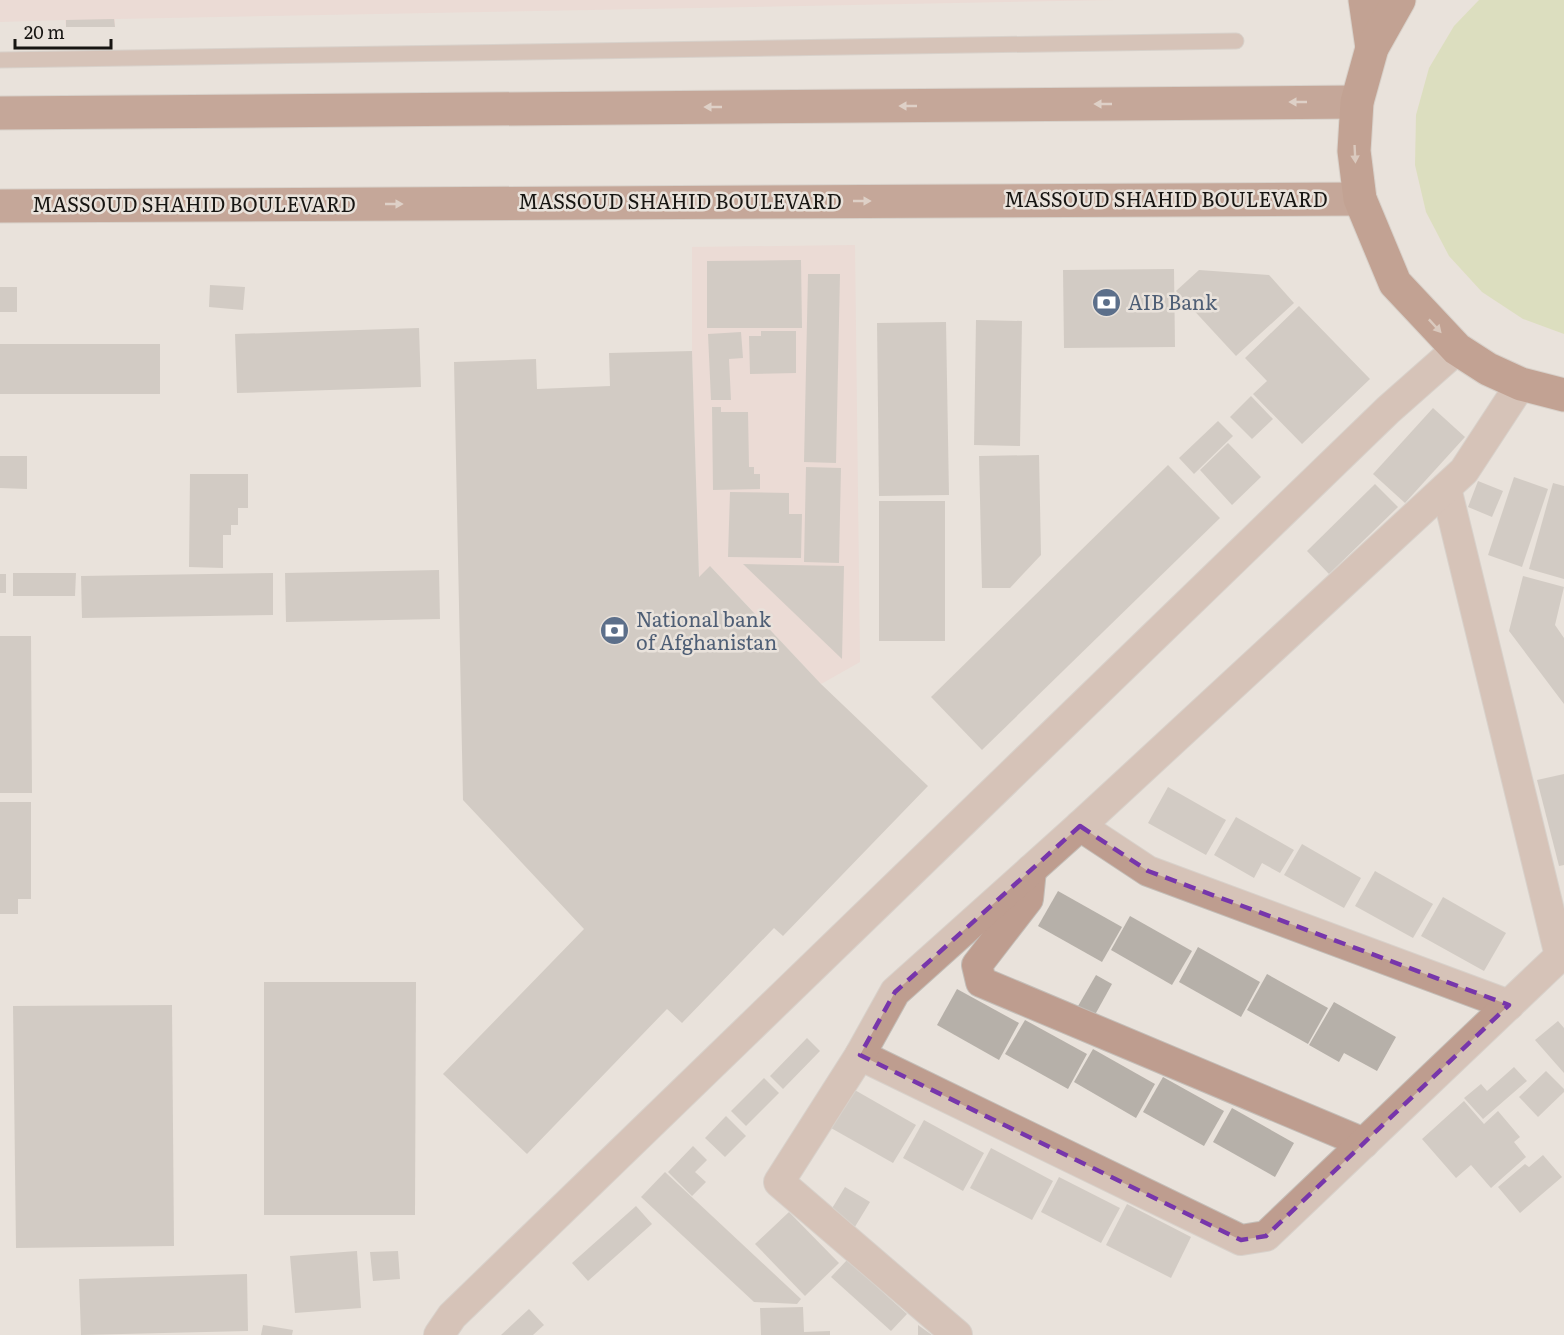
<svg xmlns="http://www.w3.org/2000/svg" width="1564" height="1335" font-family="Literata,serif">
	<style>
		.education { fill: #edd2ce }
		.green { fill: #cdd99d }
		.building { fill: #b6b0a9 }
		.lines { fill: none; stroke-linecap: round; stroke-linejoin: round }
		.service-casing { stroke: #c3bdb7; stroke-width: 17 }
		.minor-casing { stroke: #c3bdb7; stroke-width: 32 }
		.primary-casing { stroke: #c3bdb7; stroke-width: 35 }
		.trunk-casing { stroke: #c3bdb7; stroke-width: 35 }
		.service { stroke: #be9d8f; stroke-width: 15 }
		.minor { stroke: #be9d8f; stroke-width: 30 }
		.primary { stroke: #9a6149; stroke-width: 33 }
		.trunk { stroke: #93563c; stroke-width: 33 }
		.oneway { fill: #d1bbaf }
		.oneway2 { fill: #c7aa9b }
		.marked { fill: none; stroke: #7736ab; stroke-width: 4.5; stroke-dasharray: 12 8; stroke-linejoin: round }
		.labels { text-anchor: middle; stroke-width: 5; stroke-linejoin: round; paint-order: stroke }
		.street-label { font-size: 20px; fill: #171512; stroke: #e9e2db }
		.service-label { font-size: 20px; fill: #4e5e75; stroke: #e9e2db; text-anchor: start }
	</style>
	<rect width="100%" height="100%" fill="#e9e2db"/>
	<g class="education">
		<polygon points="0,0 1114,0 115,19 115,27 66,27 65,20 0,22"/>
		<polygon points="855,245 860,662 821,684 711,567 699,577 692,351 692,247"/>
	</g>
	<polygon class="green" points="1479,0 1564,0 1564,334 1523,319 1482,292 1449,256 1426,212 1415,165 1416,115 1429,68 1454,26"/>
	<g class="building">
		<polygon points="114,19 115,27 66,27 66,20"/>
		<polygon points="801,260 802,328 707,328 707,261"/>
		<polygon points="1174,269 1175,347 1064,348 1063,270"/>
		<polygon points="1199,270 1269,275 1294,303 1236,356 1176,291"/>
		<polygon points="808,274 840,274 836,463 804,462"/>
		<polygon points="210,285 245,287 243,310 209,307"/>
		<rect x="0" y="287" width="17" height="25"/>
		<polygon points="1299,306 1370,379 1302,444 1253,394 1267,381 1245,358"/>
		<polygon points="976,320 1022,321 1020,446 974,445"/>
		<polygon points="946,322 949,495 879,496 877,323"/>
		<polygon points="419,328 421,387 237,393 235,334"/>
		<polygon points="761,331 796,331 796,373 750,374 749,336 761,336"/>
		<polygon points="741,332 743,358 729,359 731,400 711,400 708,334"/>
		<rect x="0" y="344" width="160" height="50"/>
		<polygon points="692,351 699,577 710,566 821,684 928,786 783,936 774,928 682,1023 667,1009 527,1154 443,1074 584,929 463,800 454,362 536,359 537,389 610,386 609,353"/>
		<polygon points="1251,396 1273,419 1252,439 1230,417"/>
		<polygon points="712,407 721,407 721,412 748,412 749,467 754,467 754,474 760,474 760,489 713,490"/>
		<polygon points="1433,408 1465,437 1405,503 1373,474"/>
		<polygon points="1218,421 1233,436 1194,474 1179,458"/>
		<polygon points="1228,443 1261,477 1232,505 1200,470"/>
		<polygon points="1039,455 1041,555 1010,588 982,588 979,456"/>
		<polygon points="0,456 27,456 27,489 0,488"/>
		<polygon points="1168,465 1220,518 982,750 931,697"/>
		<polygon points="806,467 841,468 839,563 804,562"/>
		<polygon points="190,474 248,474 248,508 238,508 238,525 231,525 231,535 223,535 223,568 189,567"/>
		<polygon points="1514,477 1548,489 1522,567 1488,555"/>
		<polygon points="1478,481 1503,491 1492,517 1468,507"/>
		<polygon points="1553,483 1564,486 1564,579 1529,569"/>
		<polygon points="1375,484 1398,507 1329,574 1307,551"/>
		<polygon points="730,492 789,493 789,514 802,514 801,558 728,557"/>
		<rect x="879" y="501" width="66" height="140"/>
		<polygon points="743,564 844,566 842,659"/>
		<polygon points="439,570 440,619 286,622 285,573"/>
		<polygon points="13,573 76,573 75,596 13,596"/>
		<polygon points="273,573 273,615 82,618 81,576"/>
		<rect x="0" y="574" width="6" height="19"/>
		<polygon points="1523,576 1564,587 1555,625 1564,638 1564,704 1509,631"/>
		<polygon points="0,636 31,636 32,793 0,793"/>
		<polygon points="1564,774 1564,865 1559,866 1537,780"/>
		<polygon points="1168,787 1226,820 1206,855 1148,823"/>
		<polygon points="0,802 31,802 31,899 18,899 18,914 0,914"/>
		<polygon points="1236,817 1294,850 1280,873 1262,863 1254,878 1214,855"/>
		<polygon points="1302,844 1361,878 1344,908 1284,875"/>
		<polygon points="1375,871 1433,904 1413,938 1355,906"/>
		<polygon points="1058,891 1122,927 1102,962 1038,926"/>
		<polygon points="1443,897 1506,933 1484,971 1421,936"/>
		<polygon points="1130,916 1192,951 1172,985 1111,950"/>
		<polygon points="1198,947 1260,982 1241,1017 1179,982"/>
		<polygon points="1267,974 1328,1008 1308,1044 1247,1010"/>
		<polygon points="1096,975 1112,984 1091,1022 1074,1013"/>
		<polygon points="264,982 416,982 415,1215 264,1215"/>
		<polygon points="957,989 1019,1023 999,1060 937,1025"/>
		<polygon points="1334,1002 1396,1037 1377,1071 1344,1053 1339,1062 1309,1045"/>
		<polygon points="172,1005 174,1246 16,1248 13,1006"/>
		<polygon points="1025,1020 1087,1054 1068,1089 1005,1054"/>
		<polygon points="1558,1021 1564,1028 1564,1073 1535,1040"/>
		<polygon points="807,1038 820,1051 783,1089 770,1076"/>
		<polygon points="1093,1049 1155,1084 1136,1118 1074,1082"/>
		<polygon points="1514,1067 1527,1081 1483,1119 1464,1098 1481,1084 1487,1091"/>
		<polygon points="1546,1071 1564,1089 1564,1092 1538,1117 1519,1097"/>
		<polygon points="1163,1077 1224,1111 1204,1146 1143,1112"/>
		<polygon points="764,1078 779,1093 746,1126 731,1111"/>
		<polygon points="853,1089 916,1125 893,1163 831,1128"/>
		<polygon points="1464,1101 1484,1124 1498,1111 1520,1137 1514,1142 1526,1157 1491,1188 1471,1165 1456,1178 1422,1139"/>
		<polygon points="1232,1108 1294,1143 1275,1177 1213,1142"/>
		<polygon points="726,1116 746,1136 725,1157 705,1138"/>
		<polygon points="924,1120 984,1153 963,1191 903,1158"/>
		<polygon points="693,1146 707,1160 695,1172 706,1182 692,1196 668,1172"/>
		<polygon points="991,1148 1053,1181 1032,1220 970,1188"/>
		<polygon points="1543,1155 1562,1177 1520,1213 1498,1187 1525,1164 1529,1167"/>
		<polygon points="665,1172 801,1299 797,1304 754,1302 641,1197"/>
		<polygon points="1059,1177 1120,1208 1101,1243 1041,1212"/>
		<polygon points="845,1187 870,1202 853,1230 828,1215"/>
		<polygon points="1127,1204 1191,1237 1171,1278 1106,1245"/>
		<polygon points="636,1206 652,1224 588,1281 572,1263"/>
		<polygon points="789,1212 839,1263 805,1296 755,1244"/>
		<polygon points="357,1251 361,1308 295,1313 290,1256"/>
		<polygon points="398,1251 400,1279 373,1281 370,1252"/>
		<polygon points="847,1260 907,1314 891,1331 831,1277"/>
		<polygon points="247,1274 248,1331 81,1335 79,1279"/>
		<polygon points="803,1307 804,1332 830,1331 830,1335 761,1335 760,1308"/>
		<polygon points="529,1309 544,1325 533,1335 501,1335"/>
		<polygon points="263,1325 293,1330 292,1335 261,1335"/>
		<polygon points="918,1325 932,1335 918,1335"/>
	</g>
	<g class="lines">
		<defs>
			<polyline id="service" points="0,60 1236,41"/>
			<g id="minor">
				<polyline points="1080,826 1148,871 1509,1005"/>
				<polyline points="1031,870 1028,899 977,965 981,982 1364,1143"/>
				<polyline points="860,1055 1241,1240 1266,1236 1560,956 1446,488"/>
				<polyline points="439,1335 452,1316 1388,410 1457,349"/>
				<polyline points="957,1335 779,1182 860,1055 895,992 1080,826 1464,471 1521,384"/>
			</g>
			<g id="primary">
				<polyline points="0,113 1357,102"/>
				<polyline points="0,206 1360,199"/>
			</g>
			<g id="trunk">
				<polyline points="1365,0 1372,48"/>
				<polyline points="1399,0 1372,48 1357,102 1354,151 1360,199 1395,283 1457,349 1488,369 1521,384 1564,395"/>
			</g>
		</defs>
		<use href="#service" class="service-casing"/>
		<use href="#minor" class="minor-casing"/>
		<use href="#primary" class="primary-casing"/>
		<use href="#trunk" class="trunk-casing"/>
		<use href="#service" class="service"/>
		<use href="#minor" class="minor"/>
		<use href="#primary" class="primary"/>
		<use href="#trunk" class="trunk"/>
	</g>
	<defs><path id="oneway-solid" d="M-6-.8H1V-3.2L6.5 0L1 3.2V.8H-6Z" transform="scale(1.5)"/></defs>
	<g class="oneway">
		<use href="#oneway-solid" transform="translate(1298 102) rotate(180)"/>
		<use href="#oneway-solid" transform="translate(1103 104) rotate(180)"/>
		<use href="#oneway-solid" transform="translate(908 106) rotate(180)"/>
		<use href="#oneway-solid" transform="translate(713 107) rotate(180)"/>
		<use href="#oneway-solid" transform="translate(862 201)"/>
		<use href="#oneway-solid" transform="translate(394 204)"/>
	</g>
	<g class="oneway2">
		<use href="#oneway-solid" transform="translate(1355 154) rotate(87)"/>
		<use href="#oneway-solid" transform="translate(1435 326) rotate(47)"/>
	</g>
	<path d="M0 0H1564V1335H0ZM1080 826 1148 871 1509 1005 1266 1236 1241 1240 860 1055 895 992Z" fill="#e9e2db" fill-opacity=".55" fill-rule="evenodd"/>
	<path class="marked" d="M1080 826 1148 871 1509 1005 1266 1236 1241 1240 860 1055 895 992Z"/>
	<defs>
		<symbol id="bank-disc" viewBox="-11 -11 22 22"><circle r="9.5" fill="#5c6f8a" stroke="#e9e2db"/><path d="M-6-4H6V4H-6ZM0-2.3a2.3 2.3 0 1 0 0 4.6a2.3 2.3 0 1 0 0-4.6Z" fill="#fff"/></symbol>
	</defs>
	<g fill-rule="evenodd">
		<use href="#bank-disc" x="1090" y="286" width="33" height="33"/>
		<use href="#bank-disc" x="598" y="614" width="33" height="33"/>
	</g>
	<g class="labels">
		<g class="street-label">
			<text x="1166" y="207">MASSOUD SHAHID BOULEVARD</text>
			<text x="680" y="209">MASSOUD SHAHID BOULEVARD</text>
			<text x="194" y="212">MASSOUD SHAHID BOULEVARD</text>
		</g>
		<g class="service-label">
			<text x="1128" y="310">AIB Bank</text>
			<text x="636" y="627">National bank<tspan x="636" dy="23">of Afghanistan</tspan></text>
		</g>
	</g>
	<path d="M15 39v9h96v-9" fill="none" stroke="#171512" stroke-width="3"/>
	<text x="24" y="39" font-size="18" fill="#171512" stroke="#e9e2db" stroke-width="4.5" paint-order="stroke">20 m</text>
</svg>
